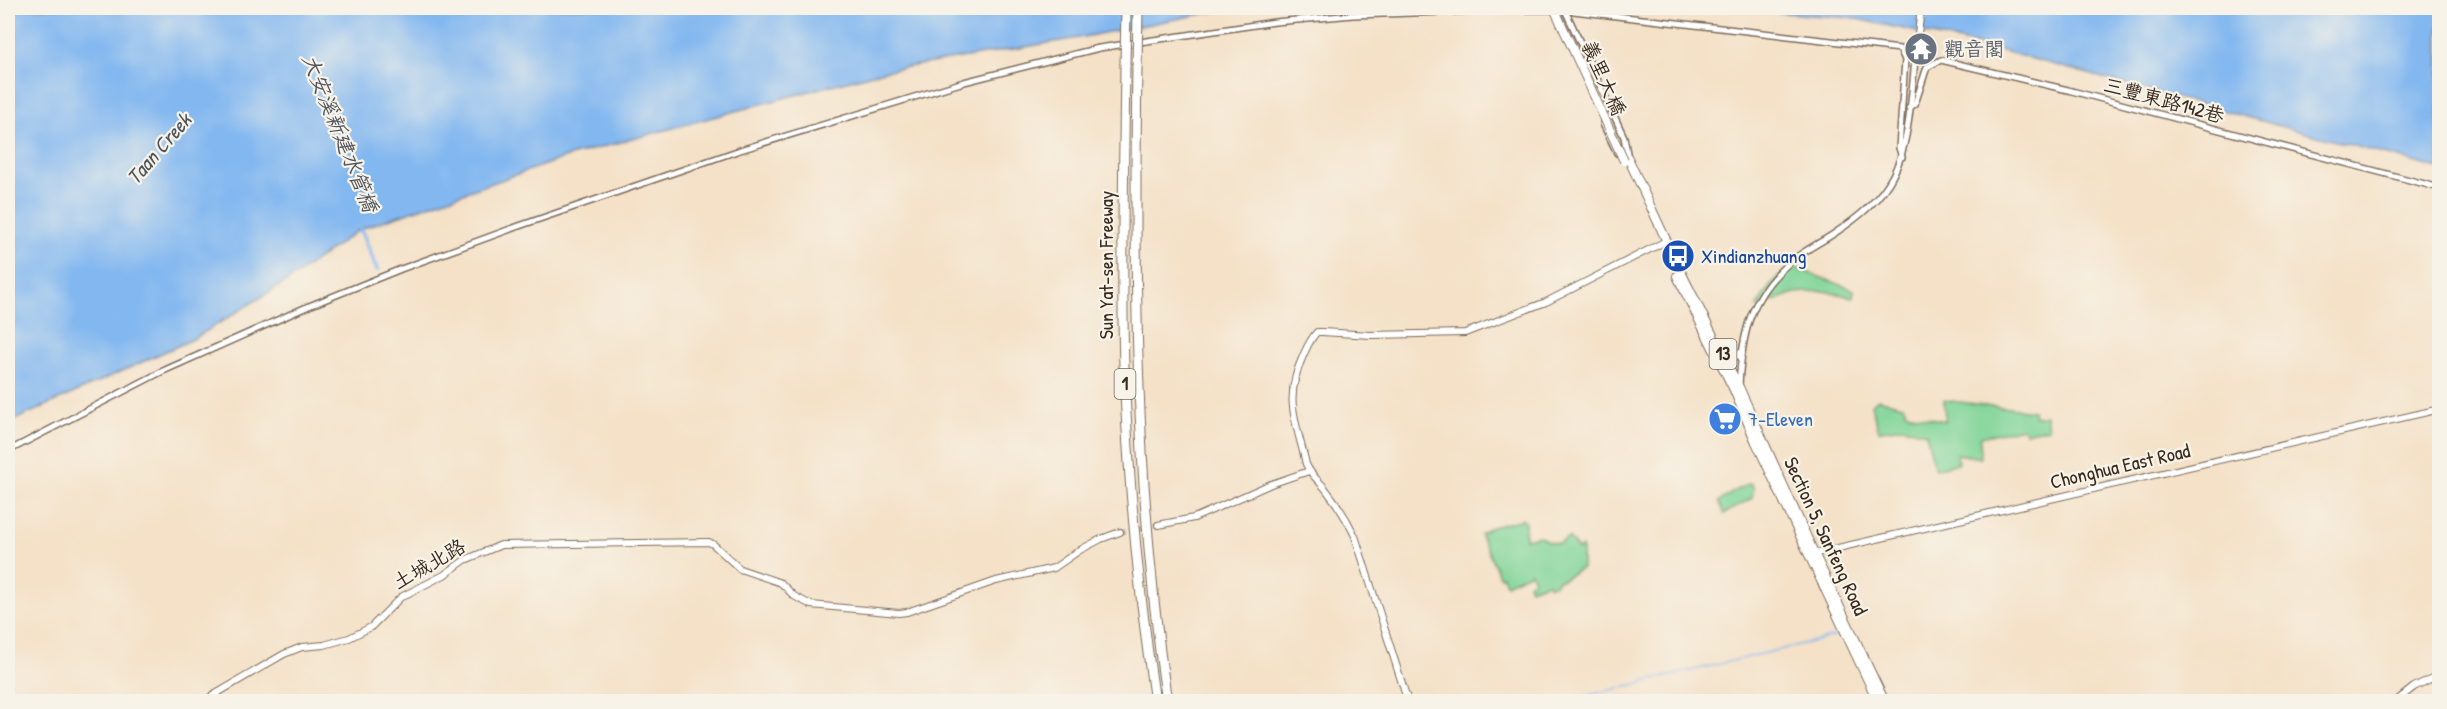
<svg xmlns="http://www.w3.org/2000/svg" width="2447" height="709" font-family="'Patrick Hand','LXGW WenKai TC',sans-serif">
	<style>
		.green { fill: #7fd497; stroke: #5d7f5a; stroke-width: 1.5 }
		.water { fill: #82b7f0; stroke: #5e7087; stroke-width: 1.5 }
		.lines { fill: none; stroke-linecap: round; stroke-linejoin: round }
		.stream { stroke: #82b7f0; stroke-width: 1.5 }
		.canal { stroke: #82b7f0; stroke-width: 4.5 }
		.tertiary-tunnel { stroke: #cfbca5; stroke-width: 6; stroke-dasharray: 6 3; stroke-linecap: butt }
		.minor-casing { stroke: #7c6a59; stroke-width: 8 }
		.tertiary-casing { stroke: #7c6a59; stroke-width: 8 }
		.primary-casing { stroke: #7c6a59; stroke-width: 10 }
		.motorway-casing { stroke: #7c6a59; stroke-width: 11 }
		.minor { stroke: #fff; stroke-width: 5 }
		.tertiary { stroke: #fff; stroke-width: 6 }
		.primary { stroke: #fff; stroke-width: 8 }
		.motorway { stroke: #fff; stroke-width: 9 }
		.primary-bridge-casing { stroke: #7c6a59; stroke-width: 10; stroke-linecap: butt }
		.motorway-bridge-casing { stroke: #7c6a59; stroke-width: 11; stroke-linecap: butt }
		.primary-bridge { stroke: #fff; stroke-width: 8 }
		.motorway-bridge { stroke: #fff; stroke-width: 9 }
		.labels { text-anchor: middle; stroke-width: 4.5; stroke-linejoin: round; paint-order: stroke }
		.shield { fill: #f7f3e8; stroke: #73665b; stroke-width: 1.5 }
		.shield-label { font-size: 18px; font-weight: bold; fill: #3b2a1e }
		.worship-label { font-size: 20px; fill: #5b616d; stroke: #f7f3e8; text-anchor: start }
		.street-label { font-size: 20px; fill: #3b2a1e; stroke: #f7f3e8 }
		.transit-label { font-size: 20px; fill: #164399; stroke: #f7f3e8; text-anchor: start }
		.shop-label { font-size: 20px; fill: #366cbe; stroke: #f7f3e8; text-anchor: start }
		.water-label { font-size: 21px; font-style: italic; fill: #50545d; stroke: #f7f3e8 }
	</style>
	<rect width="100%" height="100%" fill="#f7f3e8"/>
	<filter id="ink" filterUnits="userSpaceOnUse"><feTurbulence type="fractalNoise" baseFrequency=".0167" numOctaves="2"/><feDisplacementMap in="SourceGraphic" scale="12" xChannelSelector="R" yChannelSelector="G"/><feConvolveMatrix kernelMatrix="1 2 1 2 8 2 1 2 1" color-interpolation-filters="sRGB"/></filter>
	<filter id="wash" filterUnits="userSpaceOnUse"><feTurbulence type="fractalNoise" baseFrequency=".008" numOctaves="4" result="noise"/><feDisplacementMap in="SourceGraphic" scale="24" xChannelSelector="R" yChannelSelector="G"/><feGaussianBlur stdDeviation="1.35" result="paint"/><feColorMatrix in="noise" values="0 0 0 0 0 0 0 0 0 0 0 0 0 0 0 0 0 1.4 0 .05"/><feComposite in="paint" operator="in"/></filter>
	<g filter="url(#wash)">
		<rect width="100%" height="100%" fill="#f4e1c7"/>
		<g class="green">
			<polygon points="1791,266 1854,290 1853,297 1823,291 1795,293 1756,307 1772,283"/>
			<polygon points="1878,399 1903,405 1907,413 1945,421 1944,400 2033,411 2034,417 2046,415 2048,428 2025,433 2023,428 1980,437 1981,458 1957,454 1958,463 1935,469 1926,433 1902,427 1879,431 1871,405"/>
			<polygon points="1751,483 1754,488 1752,498 1724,514 1719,502 1736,490"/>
			<polygon points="1522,519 1525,522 1525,539 1539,536 1547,541 1558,544 1569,538 1578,550 1582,547 1582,568 1563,579 1557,580 1556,584 1550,586 1548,583 1530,589 1528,584 1534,580 1531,572 1506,584 1503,576 1500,577 1480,534 1492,527"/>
		</g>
		<g class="water">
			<polygon points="8,8 1233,8 1078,38 884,71 573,155 360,229 289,280 195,338 8,423"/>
			<polygon points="1717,8 2439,8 2439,169 1988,47 1852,18"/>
		</g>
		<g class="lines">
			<polyline class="stream" points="1560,702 1841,635"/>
			<polyline class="canal" points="359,225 377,270"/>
		</g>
	</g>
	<g filter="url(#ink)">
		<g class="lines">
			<polyline class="tertiary-tunnel" points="1120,532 1158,525"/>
			<defs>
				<g id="minor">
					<polyline points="1565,10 1624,137 1628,158"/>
					<polyline points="1909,108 1915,104 1927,67 1941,60 2068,90 2440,188"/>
					<polyline points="1603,124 1617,153"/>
					<path d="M1739 385C1742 335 1749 297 1789 263 1803 251 1820 243 1835 233 1856 219 1874 205 1888 184 1911 149 1911 92 1916 51"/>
					<polyline points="8,451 163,371 309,306 401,269 519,226 740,150 964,82 1099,48 1275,22 1353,15 1502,10 1565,10 1900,49 1905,60 1899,148 1902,157"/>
				</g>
				<g id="tertiary">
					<polyline points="1916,51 1921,8"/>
					<polyline points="1158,525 1194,518 1271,484 1309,471"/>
					<polyline points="1812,554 2440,409"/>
					<polyline points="202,702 284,654 302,647 324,645 349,638 371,627 401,597 444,575 465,560 501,545 709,542 714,545 740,569 781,583 794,596 811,605 899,613 907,612 996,581 1054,568 1080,550 1101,539 1120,532"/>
					<path d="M1408 702 1355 536C1347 519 1336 502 1324 487 1317 479 1310 474 1306 464 1296 420 1283 400 1303 356 1307 347 1310 339 1317 332H1322L1371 335 1465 333 1546 302 1666 241"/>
					<polyline points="2395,702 2414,687 2440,674"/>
				</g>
				<g id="primary">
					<polyline points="1628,158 1682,274 1739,387 1814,553 1885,702"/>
					<polyline points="1677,276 1734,390 1755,440 1878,702"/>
					<polyline points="1722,353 1729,356 1741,354"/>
				</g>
				<g id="motorway">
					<path d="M1125 65C1124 165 1121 266 1124 366 1128 478 1138 590 1155 702"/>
					<path d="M1137 66C1134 281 1135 488 1167 702"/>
				</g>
			</defs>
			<use href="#minor" class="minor-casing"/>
			<use href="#tertiary" class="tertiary-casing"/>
			<use href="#primary" class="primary-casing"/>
			<use href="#motorway" class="motorway-casing"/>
			<use href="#minor" class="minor"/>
			<use href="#tertiary" class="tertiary"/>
			<use href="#primary" class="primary"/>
			<use href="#motorway" class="motorway"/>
			<defs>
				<polyline id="primary-bridge" points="1554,8 1624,161"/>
				<g id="motorway-bridge">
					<polyline points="1125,65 1126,8"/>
					<polyline points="1137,66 1138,8"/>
				</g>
			</defs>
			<use href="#primary-bridge" class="primary-bridge-casing"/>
			<use href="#motorway-bridge" class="motorway-bridge-casing"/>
			<use href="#primary-bridge" class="primary-bridge"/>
			<use href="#motorway-bridge" class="motorway-bridge"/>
		</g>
	</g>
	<defs>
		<symbol id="temple-disc" viewBox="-11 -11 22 22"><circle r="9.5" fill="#6b7280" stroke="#f7f3e8"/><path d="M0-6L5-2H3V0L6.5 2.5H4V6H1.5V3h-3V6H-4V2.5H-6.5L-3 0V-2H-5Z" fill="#fff"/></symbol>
		<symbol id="bus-disc" viewBox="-11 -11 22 22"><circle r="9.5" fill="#1a4fb4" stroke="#f7f3e8"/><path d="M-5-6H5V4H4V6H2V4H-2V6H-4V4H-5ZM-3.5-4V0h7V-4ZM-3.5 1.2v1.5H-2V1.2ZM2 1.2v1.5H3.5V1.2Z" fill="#fff"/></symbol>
		<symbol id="supermarket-disc" viewBox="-11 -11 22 22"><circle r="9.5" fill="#3f7fe0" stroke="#f7f3e8"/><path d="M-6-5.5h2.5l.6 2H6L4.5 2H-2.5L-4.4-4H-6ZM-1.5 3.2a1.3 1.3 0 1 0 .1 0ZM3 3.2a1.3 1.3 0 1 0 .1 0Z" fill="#fff"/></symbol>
	</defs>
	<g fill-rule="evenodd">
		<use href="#temple-disc" x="1902" y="30" width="38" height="38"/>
		<use href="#bus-disc" x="1659" y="237" width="38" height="38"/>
		<use href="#supermarket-disc" x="1706" y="400" width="38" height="38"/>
	</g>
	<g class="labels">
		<g class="shield">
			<rect x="1709.5" y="339" width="27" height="30" rx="4.5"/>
			<rect x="1114.5" y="369" width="21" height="30" rx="4.5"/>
		</g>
		<g class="shield-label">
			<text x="1723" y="360">13</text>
			<text x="1125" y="390">1</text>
		</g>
		<g class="worship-label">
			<text x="1944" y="56">觀音閣</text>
		</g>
		<g class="street-label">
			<text transform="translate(1604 78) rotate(66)" y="7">義里大橋</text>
			<text transform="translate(2164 100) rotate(15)" y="7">三豐東路142巷</text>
			<text transform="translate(1106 265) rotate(-90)" y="7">Sun Yat-sen Freeway</text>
			<text transform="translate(2120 466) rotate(-13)" y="7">Chonghua East Road</text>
			<text transform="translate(1826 536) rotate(65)" y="7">Section 5, Sanfeng Road</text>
			<text transform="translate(429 564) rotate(-30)" y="7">土城北路</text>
		</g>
		<g class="transit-label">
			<text x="1701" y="263">Xindianzhuang</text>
		</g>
		<g class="shop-label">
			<text x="1748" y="426">7-Eleven</text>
		</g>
		<g class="water-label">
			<text transform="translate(340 133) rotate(68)" y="7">大安溪新建水管橋</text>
			<text transform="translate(159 149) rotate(-49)" y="7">Taan Creek</text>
		</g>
	</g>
	<rect width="2447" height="709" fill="none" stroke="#f7f3e8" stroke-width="30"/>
</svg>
